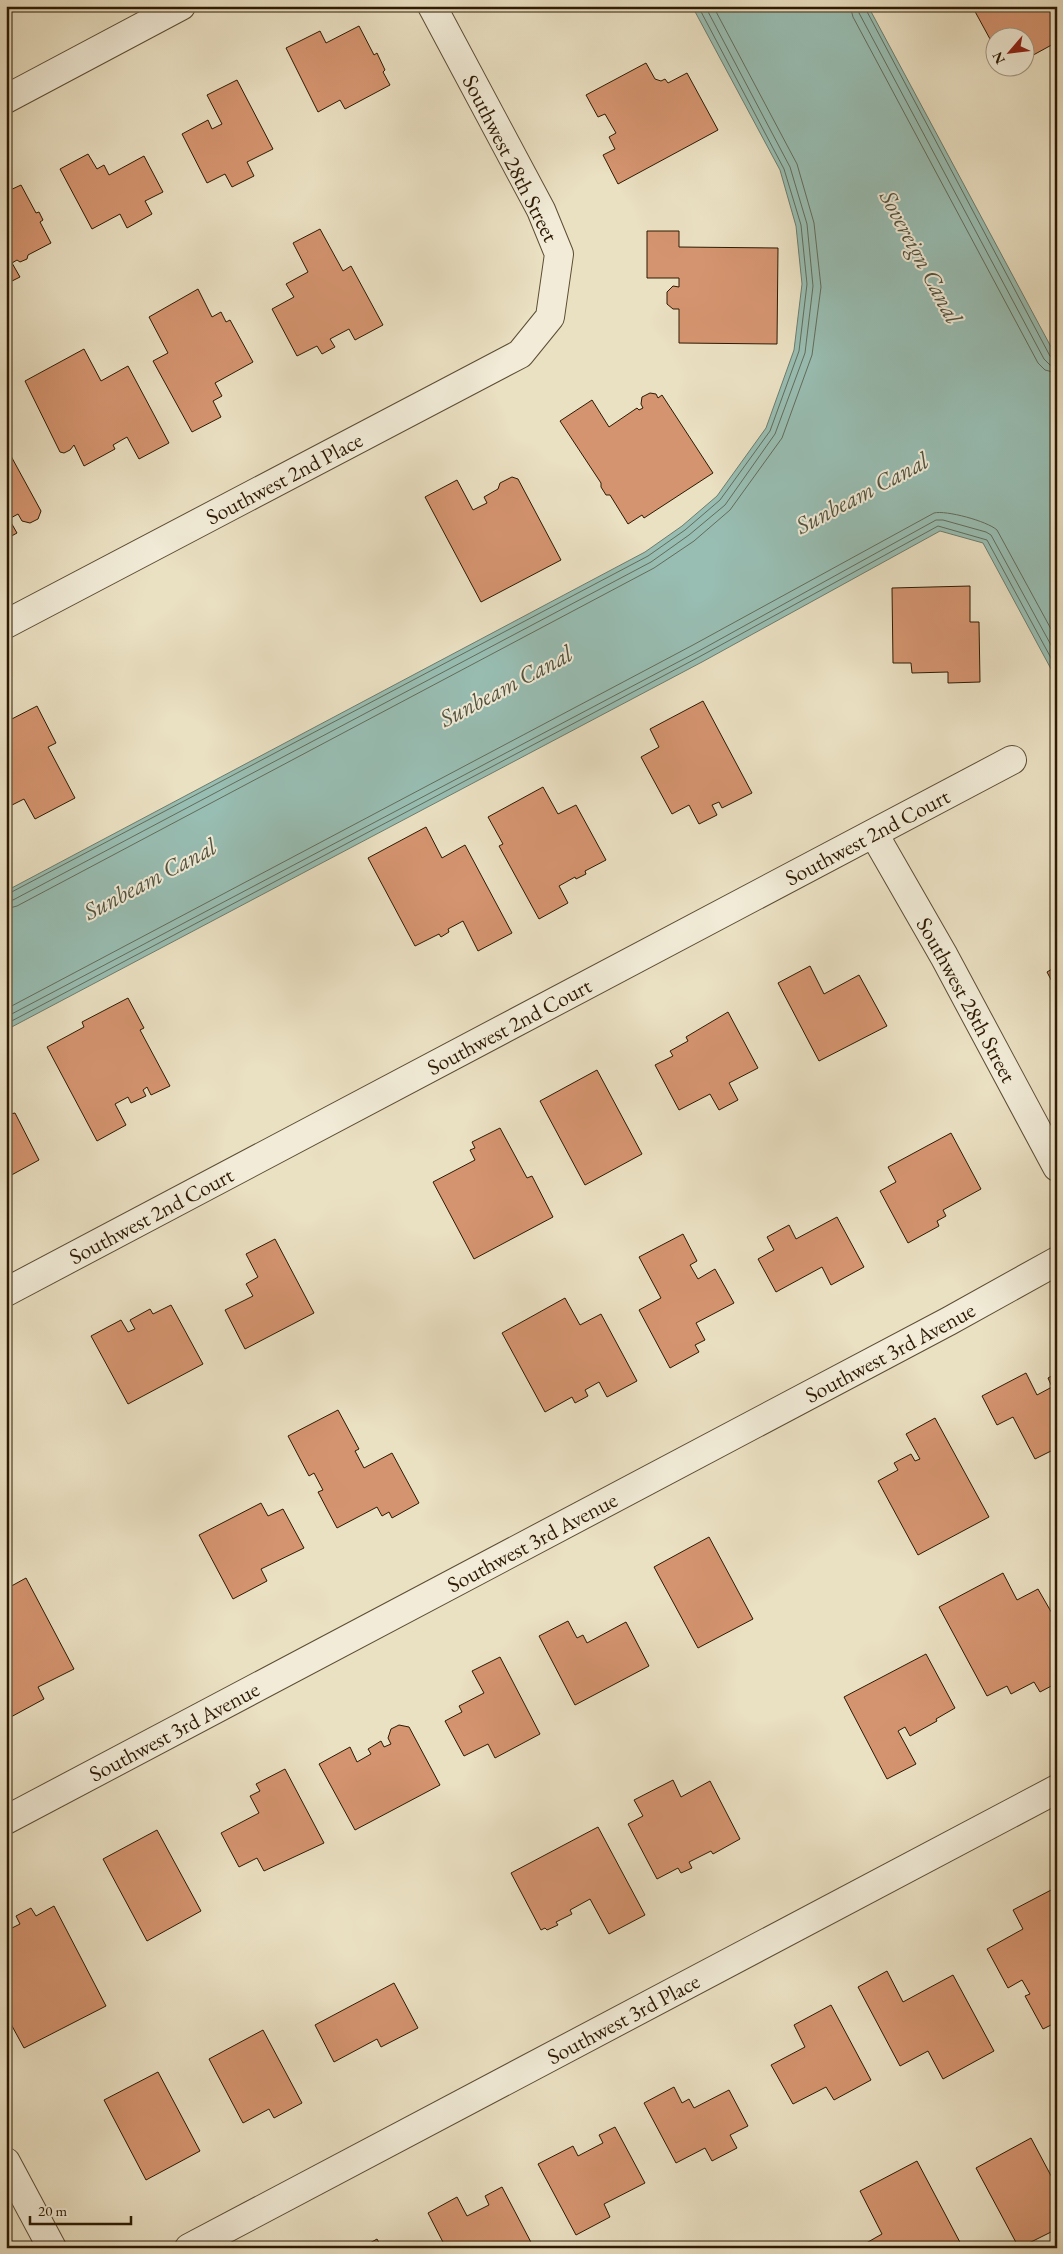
<svg xmlns="http://www.w3.org/2000/svg" width="1063" height="2254" font-family="'EB Garamond',serif">
	<style>
		.water { fill: #98bdb2; stroke: #6d7c6c }
		.lines { fill: none; stroke-linecap: round; stroke-linejoin: round }
		.shore { stroke: #626c5a; stroke-width: 1 }
		.building { fill: #d4946f; stroke: #2d1a03 }
		.minor-casing { stroke: #5c4c33; stroke-width: 30 }
		.minor { stroke: #f1ebd7; stroke-width: 28 }
		.labels { text-anchor: middle; stroke-width: 4; stroke-linejoin: round; paint-order: stroke }
		.street-label { font-size: 22px; fill: #2d1a03; stroke: #f1ebd7 }
		.water-label { font-size: 24px; font-style: italic; fill: #525340; stroke: #f1ebd7 }
	</style>
	<rect width="100%" height="100%" fill="#eae0c2"/>
	<filter id="stains"><feTurbulence type="fractalNoise" baseFrequency=".004" numOctaves="4"/><feColorMatrix values="0 0 0 0 .2 0 0 0 0 .09 0 0 0 0 .02 0 0 0 .5 -.17"/></filter>
	<radialGradient id="worn" r=".72"><stop offset=".6" stop-color="#630" stop-opacity="0"/><stop offset="1" stop-color="#630" stop-opacity=".3"/></radialGradient>
	<polygon class="water" points="692,6 868,6 1057,358 1057,680 983,543 940,531 702,662 6,1030 6,891 645,552 682,526 717,496 766,428 794,350 802,284 796,226 780,170"/>
	<g class="lines">
		<g class="shore">
			<polyline points="850,6 853,17 1038,363 1045,370 1057,373"/>
			<polyline points="858,6 859,13 1044,359 1050,365 1057,366"/>
			<polyline points="864,6 1050,356 1057,359"/>
			<polyline points="6,895 648,556 685,530 720,500 770,431 799,351 807,284 801,225 784,169 698,6"/>
			<polyline points="6,901 13,900 651,562 689,535 725,505 775,434 805,353 813,286 807,224 790,167 705,6"/>
			<polyline points="6,909 17,906 654,568 694,541 730,510 782,438 812,355 821,287 814,223 797,164 713,6"/>
			<path d="M6 1009 693 645 934 513C946 510 987 521 997 530L1057 640"/>
			<polyline points="6,1017 697,652 936,520 943,520 986,532 991,535 1057,656"/>
			<polyline points="6,1024 699,657 938,526 987,540 1057,669"/>
		</g>
	</g>
	<g class="building">
		<polygon points="972,6 1048,6 1054,18 1057,19 1057,42 1026,59 1026,38 996,38 996,50"/>
		<polygon points="359,26 374,55 377,53 385,70 383,72 390,85 345,109 340,100 318,112 286,48 320,31 326,43"/>
		<polygon points="646,63 655,79 661,81 665,79 668,83 687,73 718,130 618,184 603,155 615,149 609,137 616,133 605,114 598,117 586,95"/>
		<polygon points="237,80 273,149 247,162 254,176 232,187 225,174 207,183 182,134 208,120 212,129 222,124 207,95"/>
		<polygon points="88,154 97,169 104,165 109,175 144,156 163,192 145,201 152,214 127,228 120,214 92,229 60,169"/>
		<polygon points="21,185 36,213 39,212 43,220 40,222 51,243 28,255 27,259 20,262 17,260 12,263 20,277 6,284 6,192"/>
		<polygon points="320,229 343,271 351,266 383,325 355,340 349,329 330,339 335,347 322,354 317,346 297,356 272,309 294,297 286,284 308,272 293,243"/>
		<polygon points="647,231 679,231 679,247 778,248 777,344 679,343 679,309 673,309 667,304 667,292 673,286 679,287 679,278 647,278"/>
		<polygon points="198,289 212,317 221,312 226,322 230,320 253,362 215,383 222,396 213,401 221,417 192,432 153,361 168,353 149,317"/>
		<polygon points="84,349 101,381 128,366 169,443 139,459 127,437 113,445 115,449 84,466 74,445 70,450 64,453 60,452 25,381"/>
		<polygon points="650,393 656,394 658,398 662,395 713,473 644,518 642,515 628,524 610,495 606,495 601,487 601,483 560,421 592,400 609,427 637,408 639,410 643,408 641,404 642,397"/>
		<polygon points="6,447 41,511 38,519 30,523 22,521 18,514 9,519 17,533 6,539"/>
		<polygon points="512,477 518,479 561,560 481,602 425,497 457,480 473,510 487,503 484,497 498,489 500,483"/>
		<polygon points="970,586 970,622 979,622 980,682 948,683 948,672 912,673 911,663 893,663 892,588"/>
		<polygon points="703,701 752,793 722,808 719,802 712,805 717,815 699,824 689,805 672,814 641,757 659,747 650,729"/>
		<polygon points="37,706 56,743 48,747 75,798 35,819 24,799 6,808 6,722"/>
		<polygon points="543,787 558,814 576,805 606,860 585,871 586,874 576,879 575,877 559,886 568,903 539,919 499,846 503,844 488,817"/>
		<polygon points="426,827 442,858 465,845 512,933 478,951 463,921 448,929 449,932 441,937 439,934 415,946 368,858"/>
		<polygon points="810,966 824,994 859,975 887,1026 819,1061 778,983"/>
		<polygon points="1057,966 1057,991 1047,972"/>
		<polygon points="128,998 144,1028 140,1030 170,1086 151,1095 147,1087 143,1090 146,1096 131,1103 128,1097 115,1104 126,1125 97,1141 47,1047 84,1027 82,1022"/>
		<polygon points="728,1012 758,1068 729,1083 738,1100 719,1110 710,1094 679,1110 655,1065 673,1056 670,1051 688,1041 686,1037"/>
		<polygon points="597,1070 642,1154 585,1185 540,1101"/>
		<polygon points="15,1113 39,1160 6,1178 6,1115"/>
		<polygon points="500,1128 527,1178 532,1176 553,1217 474,1259 433,1182 475,1160 470,1150 475,1148 472,1142"/>
		<polygon points="951,1133 981,1189 943,1210 946,1216 937,1221 939,1226 908,1243 880,1191 896,1182 888,1167"/>
		<polygon points="837,1217 864,1267 831,1285 822,1267 776,1292 758,1259 774,1250 767,1237 789,1225 796,1239"/>
		<polygon points="683,1234 697,1261 690,1265 698,1279 715,1269 734,1303 696,1323 705,1340 695,1345 699,1352 670,1368 639,1310 661,1298 639,1257"/>
		<polygon points="275,1239 314,1313 245,1349 225,1310 253,1296 246,1284 258,1277 246,1254"/>
		<polygon points="565,1298 580,1325 601,1314 637,1381 607,1397 599,1382 585,1390 588,1396 575,1403 572,1397 545,1412 502,1333"/>
		<polygon points="171,1305 203,1364 128,1404 91,1336 121,1320 128,1332 135,1329 130,1320 150,1309 153,1314"/>
		<polygon points="1026,1373 1037,1395 1052,1387 1048,1378 1057,1373 1057,1448 1035,1459 1013,1417 997,1425 982,1396"/>
		<polygon points="338,1410 359,1449 355,1451 364,1468 392,1453 419,1503 392,1518 389,1512 382,1516 377,1507 337,1528 318,1492 323,1490 314,1473 309,1476 288,1436"/>
		<polygon points="935,1418 989,1517 918,1555 878,1481 898,1470 894,1463 911,1454 915,1461 920,1459 906,1434"/>
		<polygon points="261,1503 268,1516 283,1509 304,1548 261,1569 267,1581 233,1599 199,1535"/>
		<polygon points="709,1537 753,1619 698,1648 654,1567"/>
		<polygon points="1003,1573 1017,1600 1038,1589 1057,1622 1057,1683 1040,1692 1034,1682 1011,1694 1007,1686 987,1696 939,1607"/>
		<polygon points="26,1578 74,1669 38,1687 44,1699 9,1718 6,1713 6,1589"/>
		<polygon points="568,1621 577,1638 583,1635 587,1643 626,1622 649,1666 575,1705 539,1636"/>
		<polygon points="926,1654 955,1708 936,1719 937,1721 910,1736 905,1727 898,1731 916,1764 887,1779 844,1697"/>
		<polygon points="500,1657 540,1734 495,1758 488,1744 464,1756 445,1721 462,1712 459,1706 484,1693 472,1671"/>
		<polygon points="399,1725 409,1727 440,1785 355,1830 319,1764 350,1747 357,1762 371,1754 368,1749 381,1741 384,1747 391,1744 388,1738 391,1729"/>
		<polygon points="285,1769 324,1843 264,1871 257,1858 239,1867 221,1833 259,1813 250,1796 260,1791 256,1784"/>
		<polygon points="673,1780 681,1797 710,1781 740,1839 713,1854 711,1851 689,1862 692,1868 681,1873 678,1868 657,1879 628,1824 643,1816 634,1800"/>
		<polygon points="598,1827 645,1915 609,1934 590,1899 570,1910 572,1914 556,1922 558,1925 547,1930 545,1928 541,1930 511,1873"/>
		<polygon points="157,1830 201,1911 147,1941 103,1859"/>
		<polygon points="1053,1889 1057,1896 1057,2022 1043,2029 1025,1996 1030,1994 1022,1980 1008,1988 987,1949 1023,1929 1013,1910"/>
		<polygon points="54,1906 106,2006 24,2048 6,2015 6,1931 20,1924 16,1916 31,1908 36,1916"/>
		<polygon points="887,1971 903,2002 953,1975 994,2051 943,2079 928,2051 900,2066 858,1987"/>
		<polygon points="394,1983 418,2028 381,2047 377,2039 334,2062 315,2025"/>
		<polygon points="831,2005 871,2080 834,2100 826,2087 793,2104 771,2065 805,2047 794,2025"/>
		<polygon points="263,2030 302,2103 274,2118 269,2109 243,2123 209,2059"/>
		<polygon points="158,2072 200,2151 146,2180 104,2100"/>
		<polygon points="674,2087 682,2103 689,2099 694,2108 729,2090 748,2126 730,2135 737,2148 712,2161 705,2148 676,2163 644,2103"/>
		<polygon points="615,2127 645,2183 604,2204 610,2217 576,2235 538,2164 573,2146 578,2156 603,2143 599,2135"/>
		<polygon points="1031,2138 1057,2187 1057,2229 1019,2248 976,2168"/>
		<polygon points="917,2161 963,2248 862,2248 861,2246 882,2234 860,2191"/>
		<polygon points="502,2187 534,2248 446,2248 428,2213 457,2197 467,2216 489,2205 485,2196"/>
		<polygon points="377,2239 382,2248 361,2248"/>
	</g>
	<g class="lines">
		<defs>
			<g id="minor">
				<polyline points="6,99 181,6"/>
				<path id="s1" d="M6 624 520 354 550 317 559 254 541 210 432 6"/>
				<path id="s2" d="M874 834 944 956 1057 1167"/>
				<path id="s3" d="M6 1292 1012 760"/>
				<path id="s4" d="M6 1820 949 1321 1057 1261"/>
				<polyline points="6,2162 52,2248"/>
				<path id="s5" d="M189 2248 1057 1789"/>
			</g>
		</defs>
		<use href="#minor" class="minor-casing"/>
		<use href="#minor" class="minor"/>
	</g>
	<g class="labels">
		<g class="street-label">
			<text transform="translate(511 158) rotate(63)" y="8">Southwest 28th Street</text>
			<text dy="8" stroke="none"><textPath href="#s1" startOffset="314">Southwest 2nd Place</textPath></text>
			<text dy="8" stroke="none"><textPath href="#s3" startOffset="974">Southwest 2nd Court</textPath></text>
			<text dy="8" stroke="none"><textPath href="#s2" startOffset="190">Southwest 28th Street</textPath></text>
			<text dy="8" stroke="none"><textPath href="#s3" startOffset="569">Southwest 2nd Court</textPath></text>
			<text dy="8" stroke="none"><textPath href="#s3" startOffset="164">Southwest 2nd Court</textPath></text>
			<text dy="8" stroke="none"><textPath href="#s4" startOffset="1000">Southwest 3rd Avenue</textPath></text>
			<text dy="8" stroke="none"><textPath href="#s4" startOffset="595">Southwest 3rd Avenue</textPath></text>
			<text dy="8" stroke="none"><textPath href="#s4" startOffset="190">Southwest 3rd Avenue</textPath></text>
			<text dy="8" stroke="none"><textPath href="#s5" startOffset="491">Southwest 3rd Place</textPath></text>
		</g>
		<g class="water-label">
			<text transform="translate(921 257) rotate(62)" y="8">Sovereign Canal</text>
			<text transform="translate(862 493) rotate(-28)" y="8">Sunbeam Canal</text>
			<text transform="translate(506 686) rotate(-28)" y="8">Sunbeam Canal</text>
			<text transform="translate(150 879) rotate(-28)" y="8">Sunbeam Canal</text>
		</g>
	</g>
	<rect width="1063" height="2254" fill="none" stroke="#eae0c2" stroke-width="25"/>
	<rect x="8" y="8" width="1048" height="2239" fill="none" stroke="#2d1a03" stroke-width="2.5"/>
	<rect x="12" y="12" width="1038" height="2229" fill="none" stroke="#2d1a03"/>
	<g transform="translate(1010 52) rotate(242)"><circle r="24" fill="#f1ebd7" stroke="#a39782"/>
	<path d="M0-4L9 19L0 12L-9 19Z" fill="#8f2418"/>
	<text y="-8" font-size="14" font-weight="bold" text-anchor="middle" fill="#2d1a03">N</text>
	</g>
	<path d="M30 2216v8h101v-8" fill="none" stroke="#2d1a03" stroke-width="2.5"/>
	<text x="38" y="2216" font-size="15" fill="#2d1a03" stroke="#f1ebd7" stroke-width="4" paint-order="stroke">20 m</text>
	<rect width="100%" height="100%" filter="url(#stains)"/>
	<rect width="100%" height="100%" fill="url(#worn)"/>
</svg>
